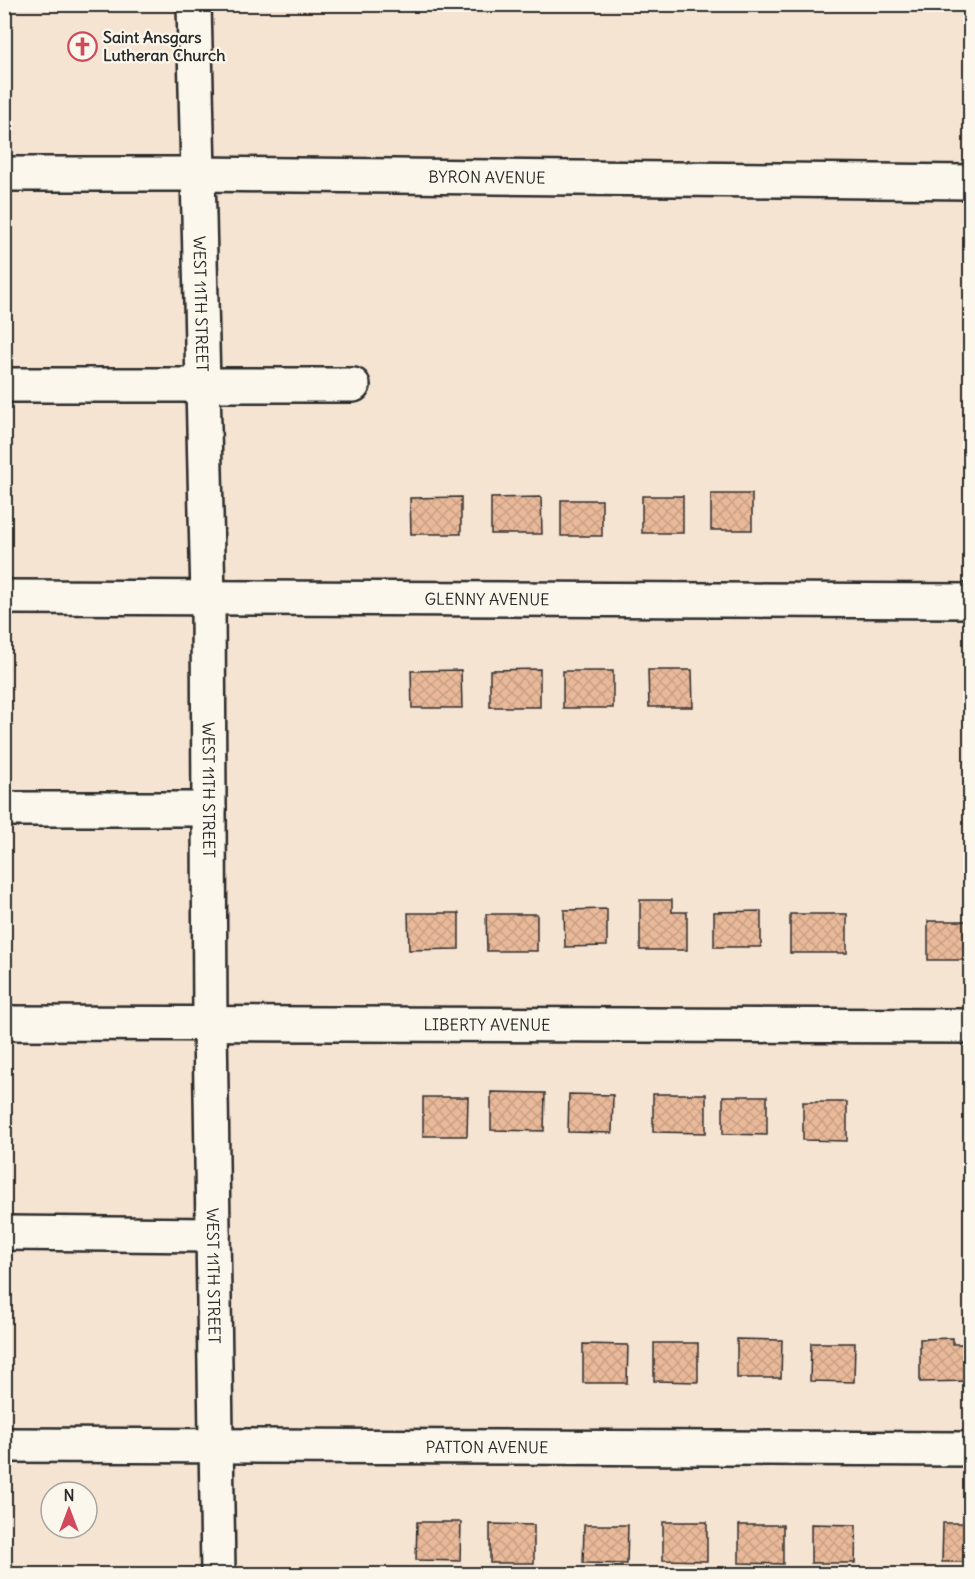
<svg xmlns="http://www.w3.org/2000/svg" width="975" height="1579" font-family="Delius,sans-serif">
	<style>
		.building { fill: url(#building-cross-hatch); stroke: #2b2b2b; stroke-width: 1.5 }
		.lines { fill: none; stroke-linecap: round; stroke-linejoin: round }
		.minor-casing { stroke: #2b2b2b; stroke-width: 38 }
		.major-casing { stroke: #2b2b2b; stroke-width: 38 }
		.minor { stroke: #fbf7ec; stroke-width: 33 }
		.major { stroke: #fbf7ec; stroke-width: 33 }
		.labels { text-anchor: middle; stroke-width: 4.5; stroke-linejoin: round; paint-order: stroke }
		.poi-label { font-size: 16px; font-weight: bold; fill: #2b2b2b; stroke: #fbf7ec; text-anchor: start }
		.street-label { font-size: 16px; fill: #2b2b2b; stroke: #fbf7ec }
	</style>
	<defs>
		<pattern id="building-cross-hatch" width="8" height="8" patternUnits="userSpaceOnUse" patternTransform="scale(1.5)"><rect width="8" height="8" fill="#e9b999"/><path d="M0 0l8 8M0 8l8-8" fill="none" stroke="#c89f84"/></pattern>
	</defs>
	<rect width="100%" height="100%" fill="#f6e4d3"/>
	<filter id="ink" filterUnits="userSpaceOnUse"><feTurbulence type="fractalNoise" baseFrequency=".0167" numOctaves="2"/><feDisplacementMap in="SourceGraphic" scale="12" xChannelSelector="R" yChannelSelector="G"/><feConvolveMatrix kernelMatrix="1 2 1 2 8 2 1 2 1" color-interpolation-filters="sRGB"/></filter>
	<g filter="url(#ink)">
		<g class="building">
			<rect x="711" y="494" width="41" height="36"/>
			<rect x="642" y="496" width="41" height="37"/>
			<polygon points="461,497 461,534 411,534 410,498"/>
			<polygon points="541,497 542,534 491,534 491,498"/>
			<rect x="561" y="500" width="41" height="36"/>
			<polygon points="540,669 540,707 490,707 490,670"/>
			<polygon points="461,670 462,708 412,708 411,671"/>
			<polygon points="648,670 692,670 693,707 649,707"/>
			<rect x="563" y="671" width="50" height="37"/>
			<polygon points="640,900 672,900 672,912 687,912 687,950 640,950"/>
			<polygon points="607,909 607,946 565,947 564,910"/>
			<polygon points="761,911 761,947 714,947 714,912"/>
			<polygon points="408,913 459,913 459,949 409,950"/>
			<polygon points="486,914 537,914 537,951 487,951"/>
			<rect x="790" y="914" width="57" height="39"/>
			<rect x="928" y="921" width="42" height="39"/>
			<polygon points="491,1092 545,1093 544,1131 491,1130"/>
			<polygon points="569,1094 613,1095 612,1133 568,1132"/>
			<polygon points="653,1094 706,1094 706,1133 653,1132"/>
			<polygon points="723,1096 767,1096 767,1135 723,1134"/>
			<polygon points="423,1097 468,1097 467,1136 423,1136"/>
			<polygon points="803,1102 847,1102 847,1141 803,1140"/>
			<polygon points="953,1338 953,1344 970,1344 970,1381 920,1382 920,1339"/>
			<polygon points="737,1339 782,1340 781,1378 737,1378"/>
			<polygon points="654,1343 698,1343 698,1382 654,1381"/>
			<polygon points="811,1343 855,1343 854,1382 810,1381"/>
			<polygon points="583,1344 628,1345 627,1383 583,1383"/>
			<polygon points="417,1522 461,1522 460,1561 416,1560"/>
			<polygon points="663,1522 707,1522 707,1561 663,1560"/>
			<polygon points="943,1523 970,1523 970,1562 942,1562"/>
			<polygon points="490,1524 534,1525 534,1563 490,1563"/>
			<polygon points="811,1524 856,1525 855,1563 811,1563"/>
			<polygon points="584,1525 628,1525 627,1564 583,1563"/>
			<polygon points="739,1525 783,1525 783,1564 739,1563"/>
		</g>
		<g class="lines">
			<defs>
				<g id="minor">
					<path id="s1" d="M4 174H197L970 182"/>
					<polyline points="4,385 353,385"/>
					<path id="s2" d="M4 597 970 601"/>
					<polyline points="4,809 209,809"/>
					<path id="s3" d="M4 1023 970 1026"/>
					<polyline points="4,1233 213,1235"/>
					<path id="s4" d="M4 1445 970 1449"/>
				</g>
				<g id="major">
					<path id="s5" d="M194 4 208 598 210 1024 218 1574"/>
				</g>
			</defs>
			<use href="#minor" class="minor-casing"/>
			<use href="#major" class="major-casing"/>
			<use href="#minor" class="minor"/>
			<use href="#major" class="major"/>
		</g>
	</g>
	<defs>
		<symbol id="church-ring" viewBox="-11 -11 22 22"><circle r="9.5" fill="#fbf7ec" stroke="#d1495b" stroke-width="1.5"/><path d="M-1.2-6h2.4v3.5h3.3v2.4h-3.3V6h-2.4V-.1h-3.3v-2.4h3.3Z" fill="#d1495b"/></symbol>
	</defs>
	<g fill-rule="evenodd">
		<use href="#church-ring" x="66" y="30" width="33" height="33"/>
	</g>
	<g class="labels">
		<g class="poi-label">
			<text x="103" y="43">Saint Ansgars<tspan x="103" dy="18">Lutheran Church</tspan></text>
		</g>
		<g class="street-label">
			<text dy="6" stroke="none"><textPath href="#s1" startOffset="483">BYRON AVENUE</textPath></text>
			<text dy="6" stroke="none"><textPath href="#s5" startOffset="300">WEST 11TH STREET</textPath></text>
			<text dy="6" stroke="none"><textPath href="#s2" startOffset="483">GLENNY AVENUE</textPath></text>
			<text dy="6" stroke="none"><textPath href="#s5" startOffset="786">WEST 11TH STREET</textPath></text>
			<text dy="6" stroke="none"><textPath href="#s3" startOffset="483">LIBERTY AVENUE</textPath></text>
			<text dy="6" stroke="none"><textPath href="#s5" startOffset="1272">WEST 11TH STREET</textPath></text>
			<text dy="6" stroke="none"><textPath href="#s4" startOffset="483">PATTON AVENUE</textPath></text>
		</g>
	</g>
	<rect width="975" height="1579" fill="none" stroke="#fbf7ec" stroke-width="24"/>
	<rect x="12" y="12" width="951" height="1555" fill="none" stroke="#2b2b2b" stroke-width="2" filter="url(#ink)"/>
	<g transform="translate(69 1510)"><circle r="28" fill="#fbf7ec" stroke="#a8a59f" stroke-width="1.5"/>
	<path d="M0-4.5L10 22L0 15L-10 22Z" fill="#d1495b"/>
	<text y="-9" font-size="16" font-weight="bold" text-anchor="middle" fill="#2b2b2b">N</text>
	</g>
</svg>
